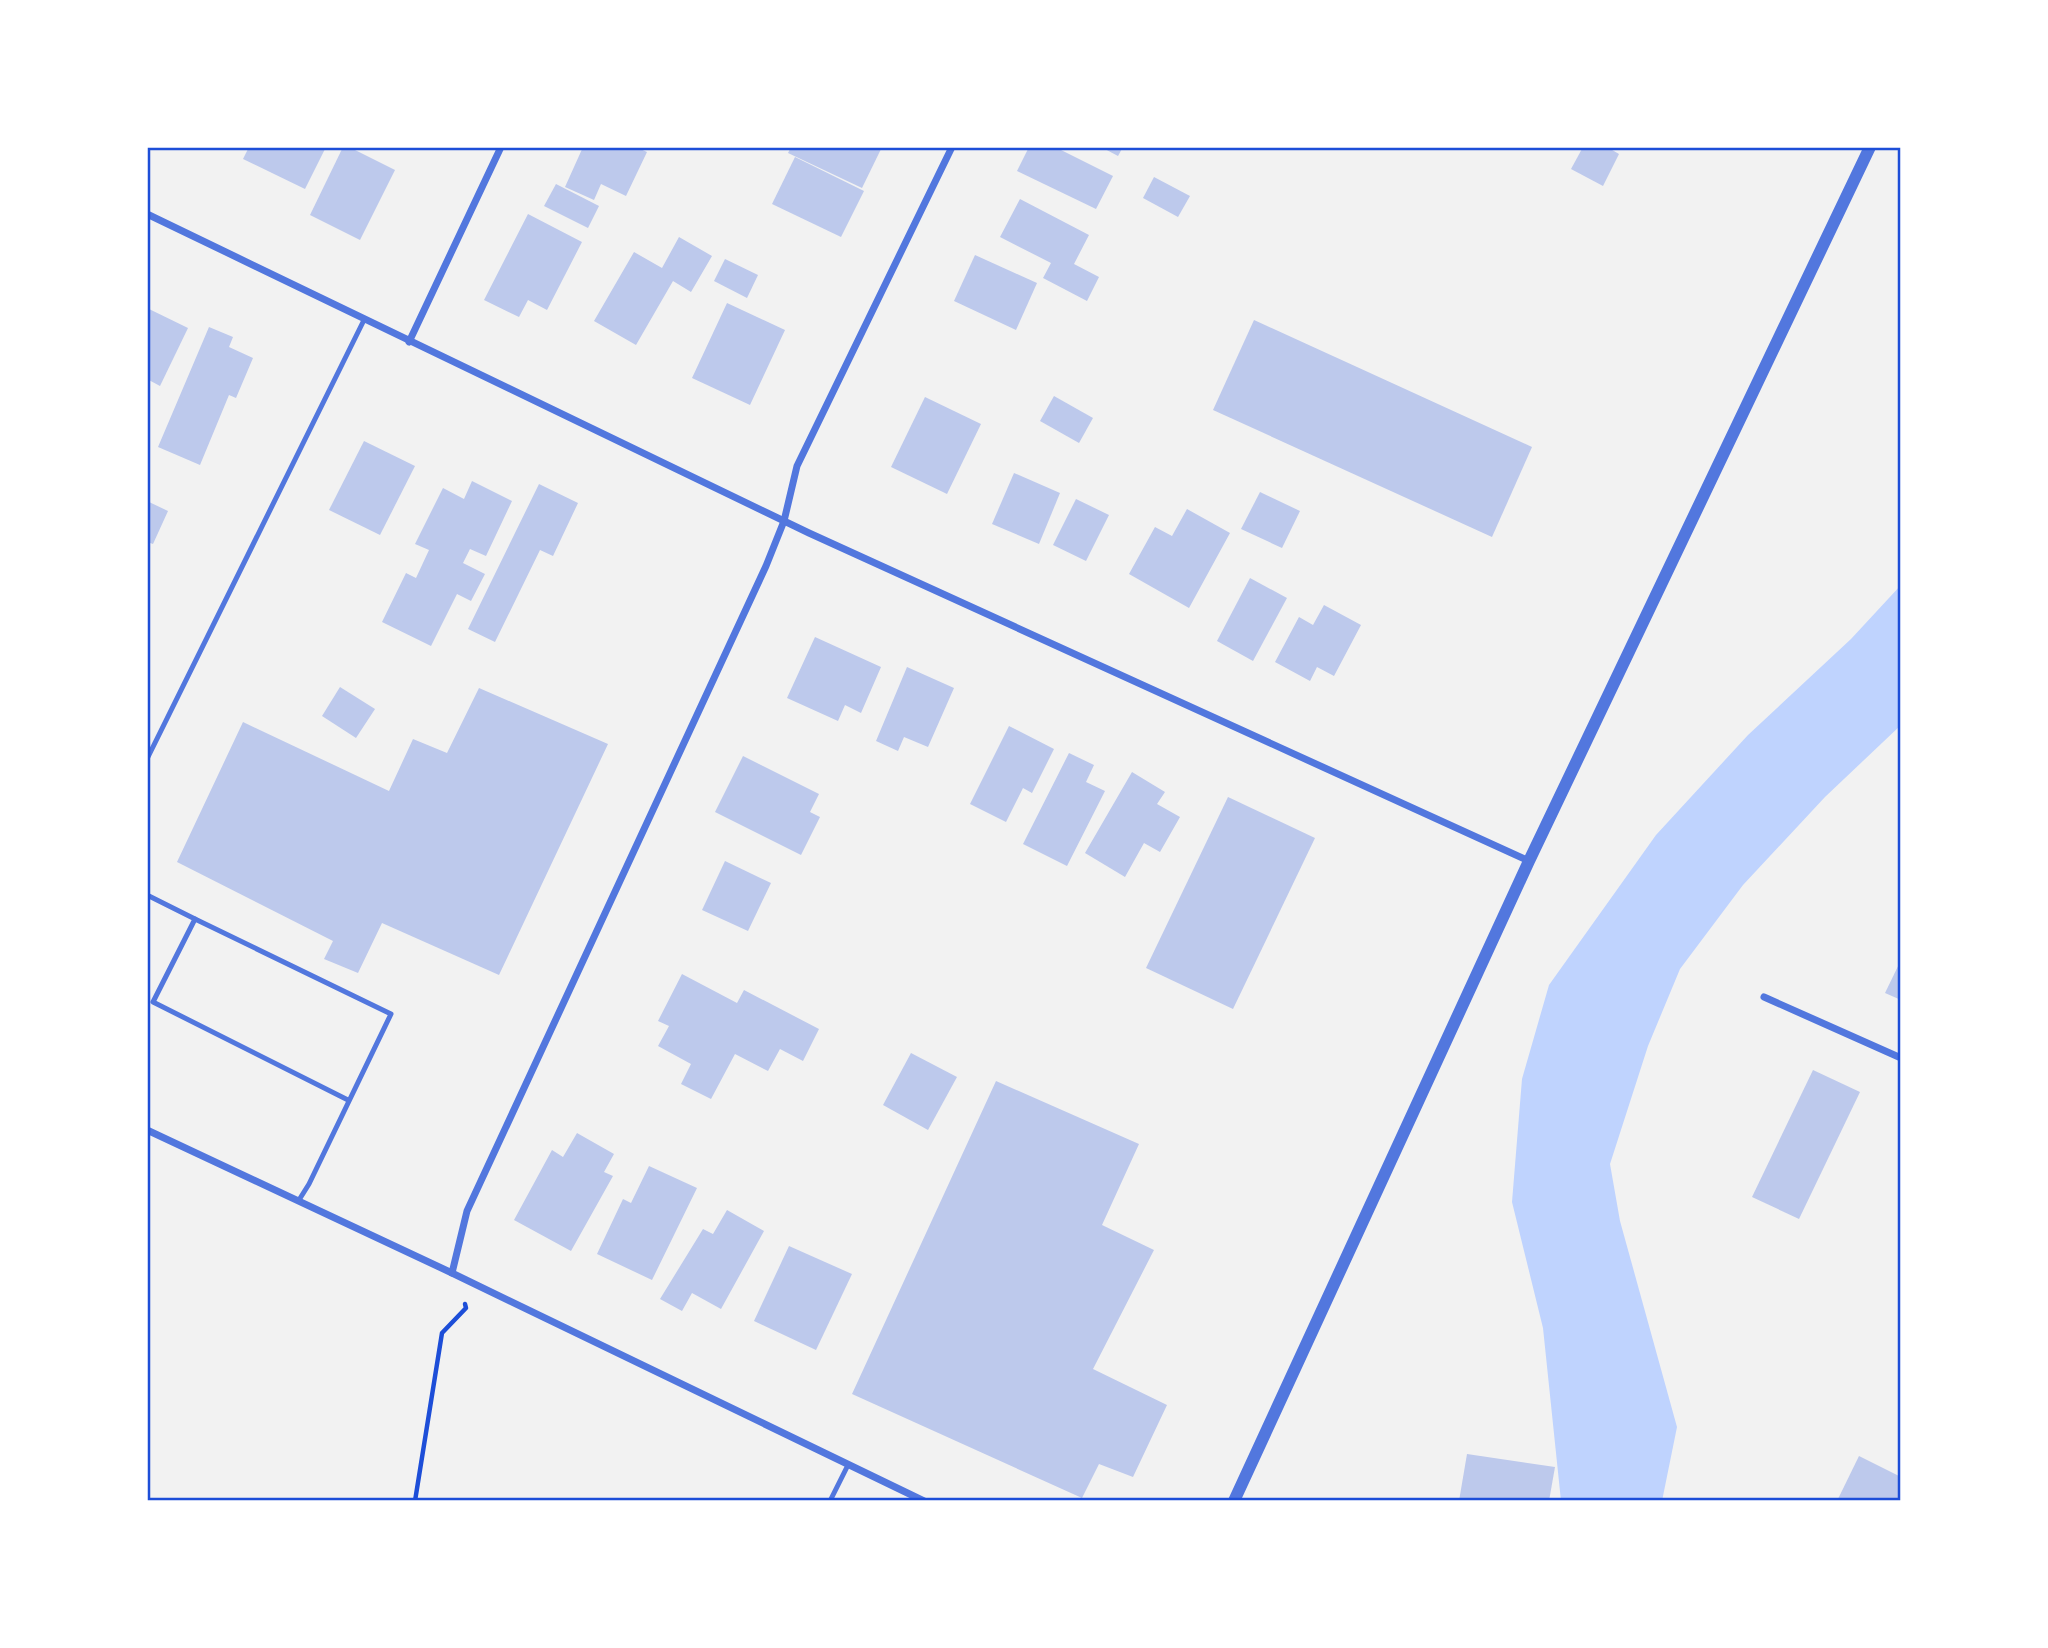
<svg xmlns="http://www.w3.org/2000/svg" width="2048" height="1648" font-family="'Fira Sans Condensed',sans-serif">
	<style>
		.water { fill: #bfd3fe }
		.building { fill: #bdc9ec }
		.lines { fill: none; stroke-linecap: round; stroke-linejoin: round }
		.path { stroke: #1d4ed8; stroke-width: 4.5 }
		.service { stroke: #5277de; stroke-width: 5 }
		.minor { stroke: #5277de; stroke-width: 7 }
		.tertiary { stroke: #5277de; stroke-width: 12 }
		.neatline { fill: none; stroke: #1d4ed8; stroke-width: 2.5 }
	</style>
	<rect width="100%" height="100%" fill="#f2f2f2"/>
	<polygon class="water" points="1901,585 1901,725 1825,797 1743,885 1680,969 1648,1046 1610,1164 1620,1221 1677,1427 1662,1501 1561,1501 1543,1328 1512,1202 1522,1079 1549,985 1656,835 1748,735 1851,639"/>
	<g class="building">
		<polygon points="249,147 326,147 305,189 243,159"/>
		<polygon points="343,147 349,147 395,170 360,240 310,215"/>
		<polygon points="583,147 636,147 647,152 626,196 601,184 594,200 565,187"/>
		<polygon points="791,147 882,147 862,188 788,153"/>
		<polygon points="1029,147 1055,147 1113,176 1096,209 1017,171"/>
		<polygon points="1101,147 1123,147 1118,156"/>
		<polygon points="1583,147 1607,147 1619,154 1603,186 1571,169"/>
		<polygon points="795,157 864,191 841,237 772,204"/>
		<polygon points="1154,177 1190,196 1178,217 1143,198"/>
		<polygon points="556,184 599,206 588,228 544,206"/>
		<polygon points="1020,199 1089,235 1074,264 1099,277 1087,301 1043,278 1051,263 1000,237"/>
		<polygon points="528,214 582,242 547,310 528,300 519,317 484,300"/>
		<polygon points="679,237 712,256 691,292 673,281 636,345 594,321 634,252 662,268"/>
		<polygon points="975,255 1037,283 1016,330 954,301"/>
		<polygon points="725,259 758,275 747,298 714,281"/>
		<polygon points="727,303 785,330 750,405 692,378"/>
		<polygon points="147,308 188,328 160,386 147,379"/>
		<polygon points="1254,320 1532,447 1492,537 1213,410"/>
		<polygon points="209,327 233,337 229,347 253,358 236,398 229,395 200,465 158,447"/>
		<polygon points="1054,396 1093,418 1079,443 1040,421"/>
		<polygon points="925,397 981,424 947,494 891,467"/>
		<polygon points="364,441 415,466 380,535 329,510"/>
		<polygon points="1014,473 1060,493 1039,544 992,524"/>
		<polygon points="472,481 512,501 486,556 470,549 463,563 485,574 471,601 457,594 431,646 382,622 406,573 416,578 429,550 415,544 443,488 464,499"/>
		<polygon points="539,484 578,503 553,556 540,550 495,642 468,629"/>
		<polygon points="1260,492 1300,511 1282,548 1241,529"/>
		<polygon points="1076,499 1109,515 1086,561 1053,545"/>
		<polygon points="147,501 168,511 153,544 147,542"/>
		<polygon points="1187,509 1230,533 1189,608 1129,574 1155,527 1172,536"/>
		<polygon points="1250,578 1287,598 1253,661 1217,641"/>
		<polygon points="1324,605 1361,625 1334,676 1317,667 1310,681 1275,662 1299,617 1313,625"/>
		<polygon points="815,637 881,667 861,713 845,705 838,721 787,698"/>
		<polygon points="907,667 954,688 928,747 904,737 898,751 876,741"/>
		<polygon points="340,687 375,709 356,738 322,716"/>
		<polygon points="479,688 608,744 499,975 382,923 358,973 324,959 333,941 177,862 243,722 389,791 413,739 447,753"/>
		<polygon points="1009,726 1054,749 1032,793 1023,788 1006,822 970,804"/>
		<polygon points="1069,753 1094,765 1086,782 1105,791 1067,866 1023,844"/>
		<polygon points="743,756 819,794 810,812 820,817 801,855 715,812"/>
		<polygon points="1132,772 1165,792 1157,804 1180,817 1160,852 1144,843 1125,877 1085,853"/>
		<polygon points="1228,797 1315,838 1233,1009 1146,968"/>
		<polygon points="725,861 771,883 748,931 702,910"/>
		<polygon points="1901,960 1901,1000 1885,993"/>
		<polygon points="682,974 737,1003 744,990 819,1029 803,1061 780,1049 768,1071 735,1054 711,1099 681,1084 691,1064 658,1046 669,1026 658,1021"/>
		<polygon points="911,1053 957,1077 928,1130 883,1105"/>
		<polygon points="1813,1070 1860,1092 1799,1219 1752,1197"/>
		<polygon points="996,1081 1139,1144 1102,1225 1154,1250 1093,1369 1167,1405 1133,1477 1099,1464 1082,1498 852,1394"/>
		<polygon points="577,1133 614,1154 604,1172 613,1176 571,1251 514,1220 552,1150 563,1157"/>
		<polygon points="649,1166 697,1188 652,1280 597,1254 623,1199 631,1203"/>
		<polygon points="727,1210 764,1231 721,1309 692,1293 682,1311 660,1299 703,1229 713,1234"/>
		<polygon points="789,1246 852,1274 816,1350 754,1321"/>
		<polygon points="1467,1454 1555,1467 1549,1501 1459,1501"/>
		<polygon points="1859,1456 1901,1477 1901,1501 1837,1501"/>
	</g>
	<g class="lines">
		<polyline class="path" points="415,1501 442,1333 466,1308 465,1304"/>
		<g class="service">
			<polyline points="147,759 364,320"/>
			<polyline points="147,895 195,919 153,1002 348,1100"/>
			<polyline points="195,919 391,1014 309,1184 299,1200"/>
			<polyline points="830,1501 848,1465"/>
		</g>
		<g class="minor">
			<polyline points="147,214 809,533 1529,861"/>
			<polyline points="409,342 501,147"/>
			<polyline points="1764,997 1901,1058"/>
			<polyline points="147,1130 452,1273 924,1501"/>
			<polyline points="452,1273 467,1211 766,566 784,521 797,466 952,147"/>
		</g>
		<polyline class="tertiary" points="1234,1501 1529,861 1870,147"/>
	</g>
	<rect width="2048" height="1648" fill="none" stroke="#ffffff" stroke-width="298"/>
	<rect x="149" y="149" width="1750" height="1350" class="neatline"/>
</svg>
